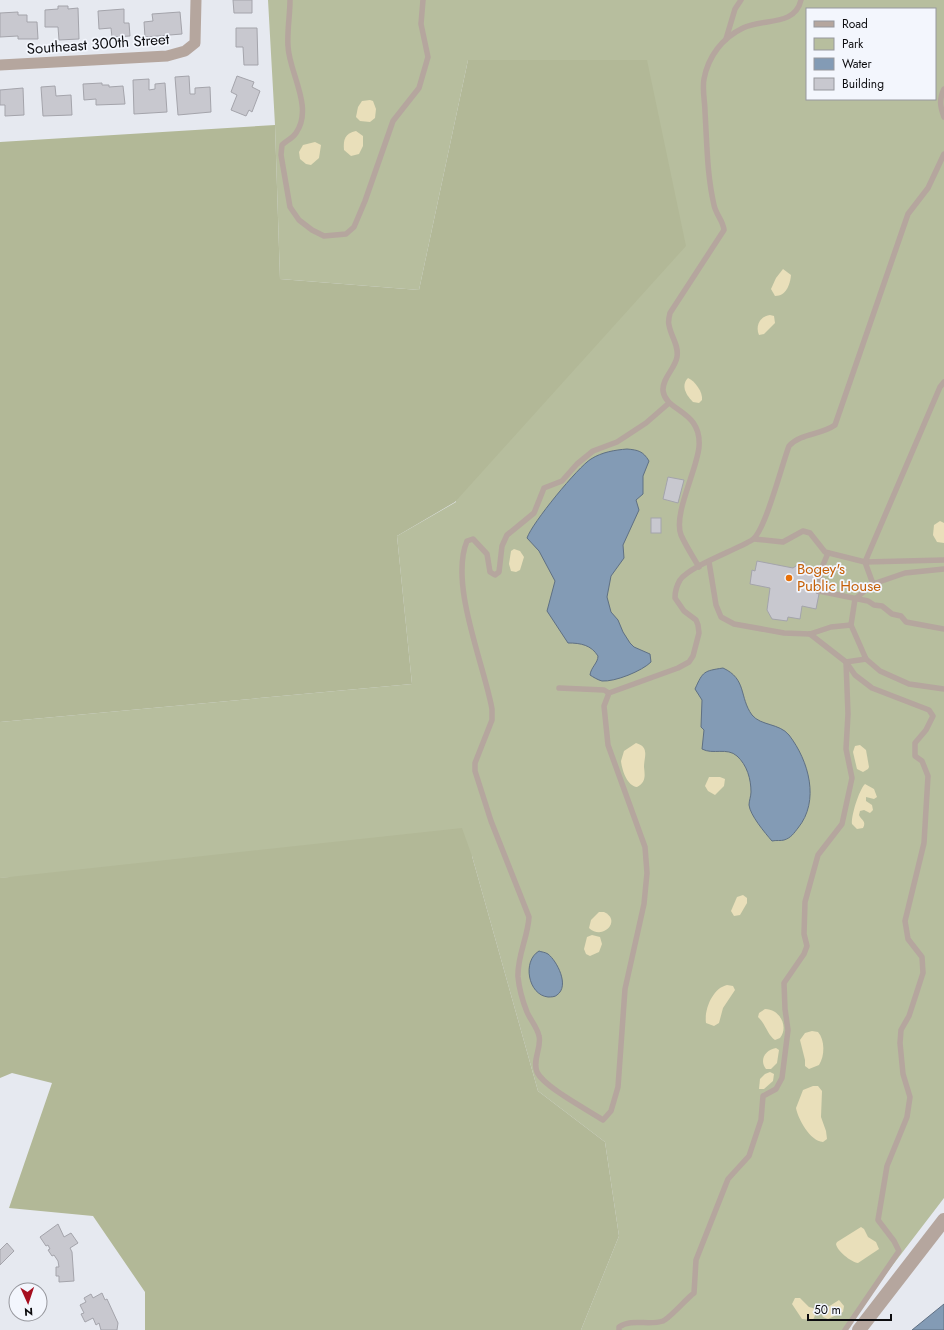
<svg xmlns="http://www.w3.org/2000/svg" width="944" height="1330" font-family="Jost,sans-serif">
	<style>
		.green { fill: #b7be9e; fill-rule: evenodd }
		.forest { fill: #b2b897 }
		.sand { fill: #e9dfba }
		.water { fill: #839bb5; stroke: #5f7083 }
		.building { fill: #c8c8cf; stroke: #a4a4ab }
		.lines { fill: none; stroke-linecap: round; stroke-linejoin: round }
		.service { stroke: #b5a69e; stroke-width: 5.5 }
		.minor { stroke: #b5a69e; stroke-width: 11 }
		.tertiary { stroke: #b5a69e; stroke-width: 14 }
		.food-dot { fill: #e8710a; stroke: #f3f6fd; stroke-width: 1.5 }
		.labels { text-anchor: middle; stroke-width: 3.5; stroke-linejoin: round; paint-order: stroke }
		.street-label { font-size: 15px; fill: #0c0c0f; stroke: #f3f6fd }
		.food-label { font-size: 15px; fill: #c56008; stroke: #f3f6fd; text-anchor: start }
	</style>
	<rect width="100%" height="100%" fill="#e6e9f0"/>
	<path class="green" d="M268 0H944V1198L843 1330H581L619 1236 605 1142 538 1091 472 856 0 878V722L412 684 397 536 456 502 468 60 419 290 280 279 275 125ZM807 9H935V99H807Z"/>
	<g class="forest">
		<polygon points="468,60 647,60 686,246 455,502 397,536 412,684 0,722 0,142 275,125 280,279 419,290"/>
		<polygon points="462,828 472,856 538,1091 605,1142 619,1236 581,1330 145,1330 145,1292 93,1216 9,1208 52,1083 12,1073 0,1078 0,878"/>
	</g>
	<g class="sand">
		<polygon points="370,100 373,101 376,109 375,118 370,122 360,121 356,117 358,107 362,101"/>
		<path d="M356 131 363 136V146L359 154 351 156 344 150C343 140 345 133 356 131Z"/>
		<polygon points="315,142 321,145 319,158 311,165 306,164 300,159 299,152 303,145"/>
		<path d="M783 269 791 275C790 285 786 296 775 296L771 289 776 278Z"/>
		<path d="M770 315 774 316 775 323 764 334 759 335C755 326 760 316 770 315Z"/>
		<path d="M688 378C695 381 703 392 702 400L699 403 693 402C687 396 680 386 688 378Z"/>
		<polygon points="940,521 944,523 944,543 937,542 933,535 934,525"/>
		<polygon points="514,549 520,551 524,557 520,570 516,572 511,571 509,564 511,551"/>
		<path d="M636 743C650 747 644 757 644 767 645 776 646 782 637 787 627 786 622 770 621 761L624 751Z"/>
		<polygon points="860,745 866,750 869,767 868,769 863,772 857,769 853,752 855,746"/>
		<polygon points="709,777 720,777 725,779 724,786 715,795 708,791 705,786"/>
		<path d="M865 784 874 789 877 797 874 799 866 797V801L872 805 873 810 870 813 864 810 860 811 859 815C861 820 867 821 863 828L857 829 852 824C851 816 859 790 865 784Z"/>
		<polygon points="743,895 747,898 747,903 740,915 734,916 731,911 737,897"/>
		<path d="M599 912H604C622 920 603 941 589 928L591 920Z"/>
		<polygon points="592,935 600,937 602,944 599,952 590,956 586,954 584,949 587,937"/>
		<path d="M727 985 733 986 735 990 723 1008 719 1023 714 1026 706 1023C704 1009 713 988 727 985Z"/>
		<path d="M765 1009C780 1009 789 1027 780 1038L775 1040C768 1036 765 1023 758 1017L759 1013Z"/>
		<path d="M812 1031 818 1032C825 1040 825 1056 819 1065L809 1069 805 1066V1060L800 1040 805 1033Z"/>
		<path d="M776 1048 779 1050 777 1063 771 1069H766C759 1060 765 1050 776 1048Z"/>
		<polygon points="770,1072 774,1074 773,1081 764,1089 759,1089 760,1079 765,1074"/>
		<path d="M813 1086H818L822 1091 821 1117 826 1131 827 1139 823 1142C810 1141 798 1119 796 1108L803 1090Z"/>
		<path d="M861 1227 864 1229 868 1237 876 1242 879 1249 858 1263C851 1262 837 1251 836 1244L837 1242Z"/>
		<polygon points="795,1298 800,1298 809,1307 816,1309 816,1313 813,1320 802,1319 792,1304"/>
		<polygon points="839,1300 844,1306 843,1312 828,1319 823,1317 822,1315 825,1309"/>
	</g>
	<g class="water">
		<path d="M627 449C638 450 643 451 649 461L643 476V494L636 500 639 510 623 545 624 558 611 576 607 597 611 612 618 620 623 632 630 643 634 647 650 654 651 662C642 671 615 682 602 681 598 680 593 677 590 675 591 667 598 663 598 656 591 645 581 643 568 643L547 611 555 581 539 551 527 538C532 523 578 467 591 459 602 452 615 450 627 449Z"/>
		<path d="M723 668C747 679 739 697 752 715 761 726 779 723 789 735 809 761 820 801 798 828 794 833 791 838 784 840 781 841 776 840 772 841 765 833 750 815 749 805 749 801 751 796 751 792 751 779 747 765 737 756 727 747 713 755 702 749L704 730 701 727 702 700 695 689C703 671 704 671 723 668Z"/>
		<path d="M539 951C541 952 545 952 548 954 557 961 570 986 557 995 555 997 551 997 548 997 528 995 522 961 539 951Z"/>
		<polygon points="944,1304 944,1330 912,1330"/>
	</g>
	<g class="building">
		<polygon points="233,0 252,0 252,13 234,13"/>
		<polygon points="58,6 68,6 68,9 78,8 79,39 59,40 58,27 45,27 45,10 58,9"/>
		<polygon points="124,9 124,23 129,23 130,36 112,37 111,28 99,29 98,11"/>
		<polygon points="18,12 18,15 27,15 27,22 37,22 38,39 18,39 18,36 0,37 0,13"/>
		<polygon points="180,12 182,34 145,37 144,22 153,21 152,14"/>
		<polygon points="236,28 257,28 258,65 244,65 243,47 236,47"/>
		<polygon points="189,76 190,94 195,94 195,88 210,87 211,112 178,115 175,77"/>
		<polygon points="237,76 254,82 252,87 260,91 252,112 249,110 246,116 231,110 237,95 231,92"/>
		<polygon points="149,79 149,90 155,89 155,84 165,83 167,112 134,114 133,80"/>
		<polygon points="102,83 102,85 109,85 109,87 123,86 125,104 96,105 96,99 84,100 83,84"/>
		<polygon points="55,86 56,96 71,95 72,115 43,116 41,87"/>
		<polygon points="23,88 24,115 5,116 5,105 0,105 0,90"/>
		<polygon points="668,477 684,480 678,503 663,499"/>
		<rect x="651" y="518" width="10" height="15"/>
		<polygon points="757,561 793,568 803,561 809,572 818,573 815,587 818,588 816,593 819,594 816,609 802,606 800,619 788,617 787,621 772,619 767,610 770,588 750,584 752,570 755,571"/>
		<polygon points="58,1224 64,1237 71,1233 78,1243 70,1248 72,1252 74,1281 59,1282 59,1276 56,1276 56,1267 59,1267 58,1261 54,1255 52,1256 48,1250 50,1249 48,1245 46,1246 40,1237"/>
		<polygon points="7,1243 14,1251 0,1265 0,1250"/>
		<polygon points="102,1293 105,1300 107,1299 118,1323 117,1330 101,1330 99,1323 96,1325 93,1318 85,1322 81,1314 84,1313 80,1305 86,1302 84,1298 91,1294 93,1298"/>
	</g>
	<g class="lines">
		<g class="service">
			<path d="M290 0C290 15 287 31 288 46 289 73 314 107 296 133 293 138 286 141 282 145L281 155 290 207 299 220 312 230 324 236 346 234 354 227 365 201 393 121 419 88 428 57 421 24 423 0"/>
			<polyline points="726,39 735,9 741,0"/>
			<path d="M944 89C939 100 940 106 944 117"/>
			<path d="M669 403 646 423 617 442 593 451 577 464 562 481 544 488 534 513 507 535 502 546 499 572 495 575 490 572 487 554 473 539 467 541C449 584 484 664 492 709V720L475 763V771L491 821 529 917C528 937 517 956 518 977 519 987 523 1002 527 1012 531 1021 537 1027 539 1036 542 1047 532 1060 537 1072 544 1087 588 1110 603 1120L611 1111 618 1087 625 989 644 904 647 873 645 847 608 745 604 706 609 693 678 668 689 662 693 656 699 633 698 625 696 620 684 611 675 598C675 591 677 585 680 580 690 566 736 550 752 540 765 532 782 464 789 446 801 433 821 435 835 425L908 214 928 188 944 154"/>
			<polyline points="754,539 783,542 803,531 810,533 825,552 865,562 944,560"/>
			<polyline points="828,553 821,570 819,591 868,601 874,605 882,606 892,614 901,616 906,622 944,629"/>
			<polyline points="709,562 716,605 721,617 734,624 784,633 810,634 831,627 851,625"/>
			<path d="M699 567C693 557 686 546 681 535 673 514 697 470 699 447 702 410 666 412 663 391 662 378 675 369 677 357 679 345 671 337 669 325 668 322 669 317 670 313L724 230C723 220 716 215 714 205 707 175 707 144 705 112 705 102 702 89 704 79 708 57 722 38 743 28 762 18 795 27 801 0"/>
			<polyline points="944,569 905,573 873,584 855,599 851,625 866,659 880,671 909,684 944,689"/>
			<polyline points="873,584 865,562 940,387 944,382"/>
			<polyline points="810,634 846,662 855,675 872,688 929,710 933,716 926,730 915,743 915,756 922,761 928,776 924,843 905,921 908,939 922,957 923,973 909,1016 901,1030 900,1043 903,1074 910,1097 907,1117 887,1166 878,1220 894,1241 899,1251 845,1330"/>
			<polyline points="559,688 604,690 609,693"/>
			<path d="M619 1330V1327C632 1318 648 1326 663 1321 671 1317 686 1299 694 1293L696 1260 728 1179 749 1156 761 1120 763 1096 776 1089 782 1078 788 1030 785 1009 784 983 804 954 807 946 804 934 805 902 818 855 842 824 852 778 846 749 848 714 846 662 866 659"/>
		</g>
		<polyline class="minor" points="0,65 167,56 185,51 195,43 196,0"/>
		<polyline class="tertiary" points="859,1330 944,1220"/>
	</g>
	<circle class="food-dot" cx="789" cy="578" r="4"/>
	<g class="labels">
		<g class="street-label">
			<text transform="translate(98 44) rotate(-4)" y="5">Southeast 300th Street</text>
		</g>
		<g class="food-label">
			<text x="797" y="574">Bogey's<tspan x="797" dy="17">Public House</tspan></text>
		</g>
	</g>
	<rect x="806" y="8" width="130" height="92" fill="#f3f6fd" stroke="#97989e"/>
	<rect x="814" y="21" width="20" height="6" fill="#b5a69e" stroke="#97989e"/>
	<text x="842" y="28" font-size="12" fill="#0c0c0f">Road</text>
	<rect x="814" y="38" width="20" height="12" fill="#b7be9e" stroke="#97989e"/>
	<text x="842" y="48" font-size="12" fill="#0c0c0f">Park</text>
	<rect x="814" y="58" width="20" height="12" fill="#839bb5" stroke="#97989e"/>
	<text x="842" y="68" font-size="12" fill="#0c0c0f">Water</text>
	<rect x="814" y="78" width="20" height="12" fill="#c8c8cf" stroke="#97989e"/>
	<text x="842" y="88" font-size="12" fill="#0c0c0f">Building</text>
	<g transform="translate(28 1302) rotate(177)"><circle r="19" fill="#f3f6fd" stroke="#97989e"/>
	<path d="M0-3L7 15L0 10L-7 15Z" fill="#a60e1f"/>
	<text y="-6" font-size="11" font-weight="bold" text-anchor="middle" fill="#0c0c0f">N</text>
	</g>
	<path d="M808 1314v6h83v-6" fill="none" stroke="#0c0c0f" stroke-width="2"/>
	<text x="814" y="1314" font-size="12" fill="#0c0c0f" stroke="#f3f6fd" stroke-width="3" paint-order="stroke">50 m</text>
</svg>
